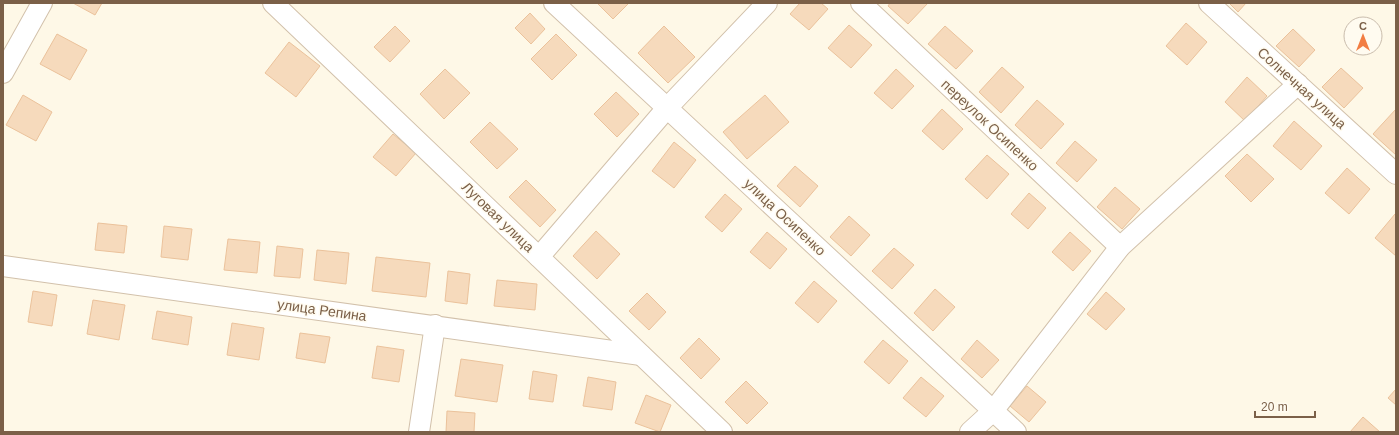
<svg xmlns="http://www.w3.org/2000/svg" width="1399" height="435" font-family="Helvetica,sans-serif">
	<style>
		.building { fill: #f6dabc; stroke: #ebc29b }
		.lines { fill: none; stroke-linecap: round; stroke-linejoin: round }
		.minor-casing { stroke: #d2c1ab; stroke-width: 22 }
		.minor { stroke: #fff; stroke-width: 20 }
		.labels { text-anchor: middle; stroke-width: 3; stroke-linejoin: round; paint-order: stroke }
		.street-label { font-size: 14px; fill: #7b6048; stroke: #fffbf0 }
	</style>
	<rect width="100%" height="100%" fill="#fef8e7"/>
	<g class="building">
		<polygon points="73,3 102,3 95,15"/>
		<polygon points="597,3 629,3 613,19"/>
		<polygon points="800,3 821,3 828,9 809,30 790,14"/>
		<polygon points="890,3 928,3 908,24 888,6"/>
		<polygon points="1229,3 1246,3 1238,12"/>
		<polygon points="530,13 545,29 531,44 515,28"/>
		<polygon points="1186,23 1207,42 1187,65 1166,46"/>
		<polygon points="849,25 872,45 851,68 828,48"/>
		<polygon points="395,26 410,41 390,62 374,47"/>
		<polygon points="664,26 695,57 668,83 638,53"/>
		<polygon points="945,26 973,51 956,69 928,44"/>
		<polygon points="1293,29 1315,50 1299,67 1276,46"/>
		<polygon points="57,34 87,50 70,80 40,64"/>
		<polygon points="556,34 577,55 552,80 531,59"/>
		<polygon points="289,42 320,66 296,97 265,73"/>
		<polygon points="1002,67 1024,87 1001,113 979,92"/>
		<polygon points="1341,68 1363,88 1344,108 1322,87"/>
		<polygon points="445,69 470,93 444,119 420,94"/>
		<polygon points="896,69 914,86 892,109 874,93"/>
		<polygon points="1247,77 1267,96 1245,121 1225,102"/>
		<polygon points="616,92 639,114 617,137 594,114"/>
		<polygon points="23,95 52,112 36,141 6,125"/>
		<polygon points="765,95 789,122 747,159 723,132"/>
		<polygon points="1037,100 1064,124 1041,149 1015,125"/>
		<polygon points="942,109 963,129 943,150 922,131"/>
		<polygon points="1396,109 1396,155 1373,134"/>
		<polygon points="1294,121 1322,146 1301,170 1273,146"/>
		<polygon points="490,122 518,149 497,169 470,142"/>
		<polygon points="393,134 416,153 396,176 373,157"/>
		<polygon points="1075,141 1097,160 1077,182 1056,163"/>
		<polygon points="674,142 696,160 674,188 652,171"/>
		<polygon points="1247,154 1274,179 1251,202 1225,176"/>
		<polygon points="987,155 1009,174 987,199 965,179"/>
		<polygon points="795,166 818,186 800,207 777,186"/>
		<polygon points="1347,168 1370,189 1349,214 1325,193"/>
		<polygon points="526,180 556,210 540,227 509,197"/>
		<polygon points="1115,187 1140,209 1122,229 1097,207"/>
		<polygon points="1029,193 1046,208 1028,229 1011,214"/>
		<polygon points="725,194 742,209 722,232 705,217"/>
		<polygon points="1395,214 1396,215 1396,256 1375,238"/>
		<polygon points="849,216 870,235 851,256 830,237"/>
		<polygon points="98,223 127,226 124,253 95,250"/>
		<polygon points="164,226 192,229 188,260 161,257"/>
		<polygon points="596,231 620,254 597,279 573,256"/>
		<polygon points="767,232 787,249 770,269 750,252"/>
		<polygon points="1070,232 1091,251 1073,271 1052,252"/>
		<polygon points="228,239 260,242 257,273 224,270"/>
		<polygon points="277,246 303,249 300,278 274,276"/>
		<polygon points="894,248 914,265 892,289 872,271"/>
		<polygon points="317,250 349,253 346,284 314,280"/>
		<polygon points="376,257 430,263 426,297 372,291"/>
		<polygon points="448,271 470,274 467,304 445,301"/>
		<polygon points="497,280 537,284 535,310 494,306"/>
		<polygon points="814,281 837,301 818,323 795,303"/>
		<polygon points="935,289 955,307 933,331 914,313"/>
		<polygon points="33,291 57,295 52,326 28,322"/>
		<polygon points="1106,292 1125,309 1106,330 1087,314"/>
		<polygon points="647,293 666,312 649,330 629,311"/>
		<polygon points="93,300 125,305 119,340 87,334"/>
		<polygon points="157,311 192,317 188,345 152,339"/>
		<polygon points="232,323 264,328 259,360 227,355"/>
		<polygon points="300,333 330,337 325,363 296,358"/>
		<polygon points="699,338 720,359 701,379 680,358"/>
		<polygon points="883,340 908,361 889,384 864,362"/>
		<polygon points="977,340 999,360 982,378 961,359"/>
		<polygon points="377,346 404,350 399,382 372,378"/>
		<polygon points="461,359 503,365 497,402 455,396"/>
		<polygon points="533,371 557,375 553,402 529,399"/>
		<polygon points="588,377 616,382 612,410 583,406"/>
		<polygon points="921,377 944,396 926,417 903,398"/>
		<polygon points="746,381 768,403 747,424 725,402"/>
		<polygon points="1027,386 1046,402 1029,422 1010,406"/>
		<polygon points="1396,389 1396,405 1388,398"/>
		<polygon points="646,395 671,405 660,432 635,423"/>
		<polygon points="447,411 475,413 474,432 446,432"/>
		<polygon points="1363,417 1380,432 1350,432"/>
	</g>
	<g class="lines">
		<defs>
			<g id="minor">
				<polyline points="273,3 722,432"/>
				<polyline points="554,3 1016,432"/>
				<polyline points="861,3 1120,247"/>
				<polyline points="1209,3 1396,174"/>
				<polyline points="3,73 42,3"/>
				<polyline points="539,257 667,108 767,3"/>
				<polyline points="3,266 641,355"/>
				<polyline points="419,432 435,325"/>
				<polyline points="970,432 993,411 1120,247 1298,84"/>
			</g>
		</defs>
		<use href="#minor" class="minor-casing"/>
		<use href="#minor" class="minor"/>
	</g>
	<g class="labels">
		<g class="street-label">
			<text transform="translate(1302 88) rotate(42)" y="5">Солнечная улица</text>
			<text transform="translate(990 125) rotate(43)" y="5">переулок Осипенко</text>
			<text transform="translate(498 217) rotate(44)" y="5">Луговая улица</text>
			<text transform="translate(785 217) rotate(43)" y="5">улица Осипенко</text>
			<text transform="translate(322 310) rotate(8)" y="5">улица Репина</text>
		</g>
	</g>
	<rect width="1399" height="435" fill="none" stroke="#7b6048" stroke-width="8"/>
	<g transform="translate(1363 36)"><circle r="19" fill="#fffbf0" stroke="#cabdad"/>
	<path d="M0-3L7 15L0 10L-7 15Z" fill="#f27d42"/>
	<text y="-6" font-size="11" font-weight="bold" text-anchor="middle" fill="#7b6048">С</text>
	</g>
	<path d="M1255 411v6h60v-6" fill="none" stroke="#7b6048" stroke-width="2"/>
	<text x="1261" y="411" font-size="12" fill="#7b6048" stroke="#fffbf0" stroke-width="3" paint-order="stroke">20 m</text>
</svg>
